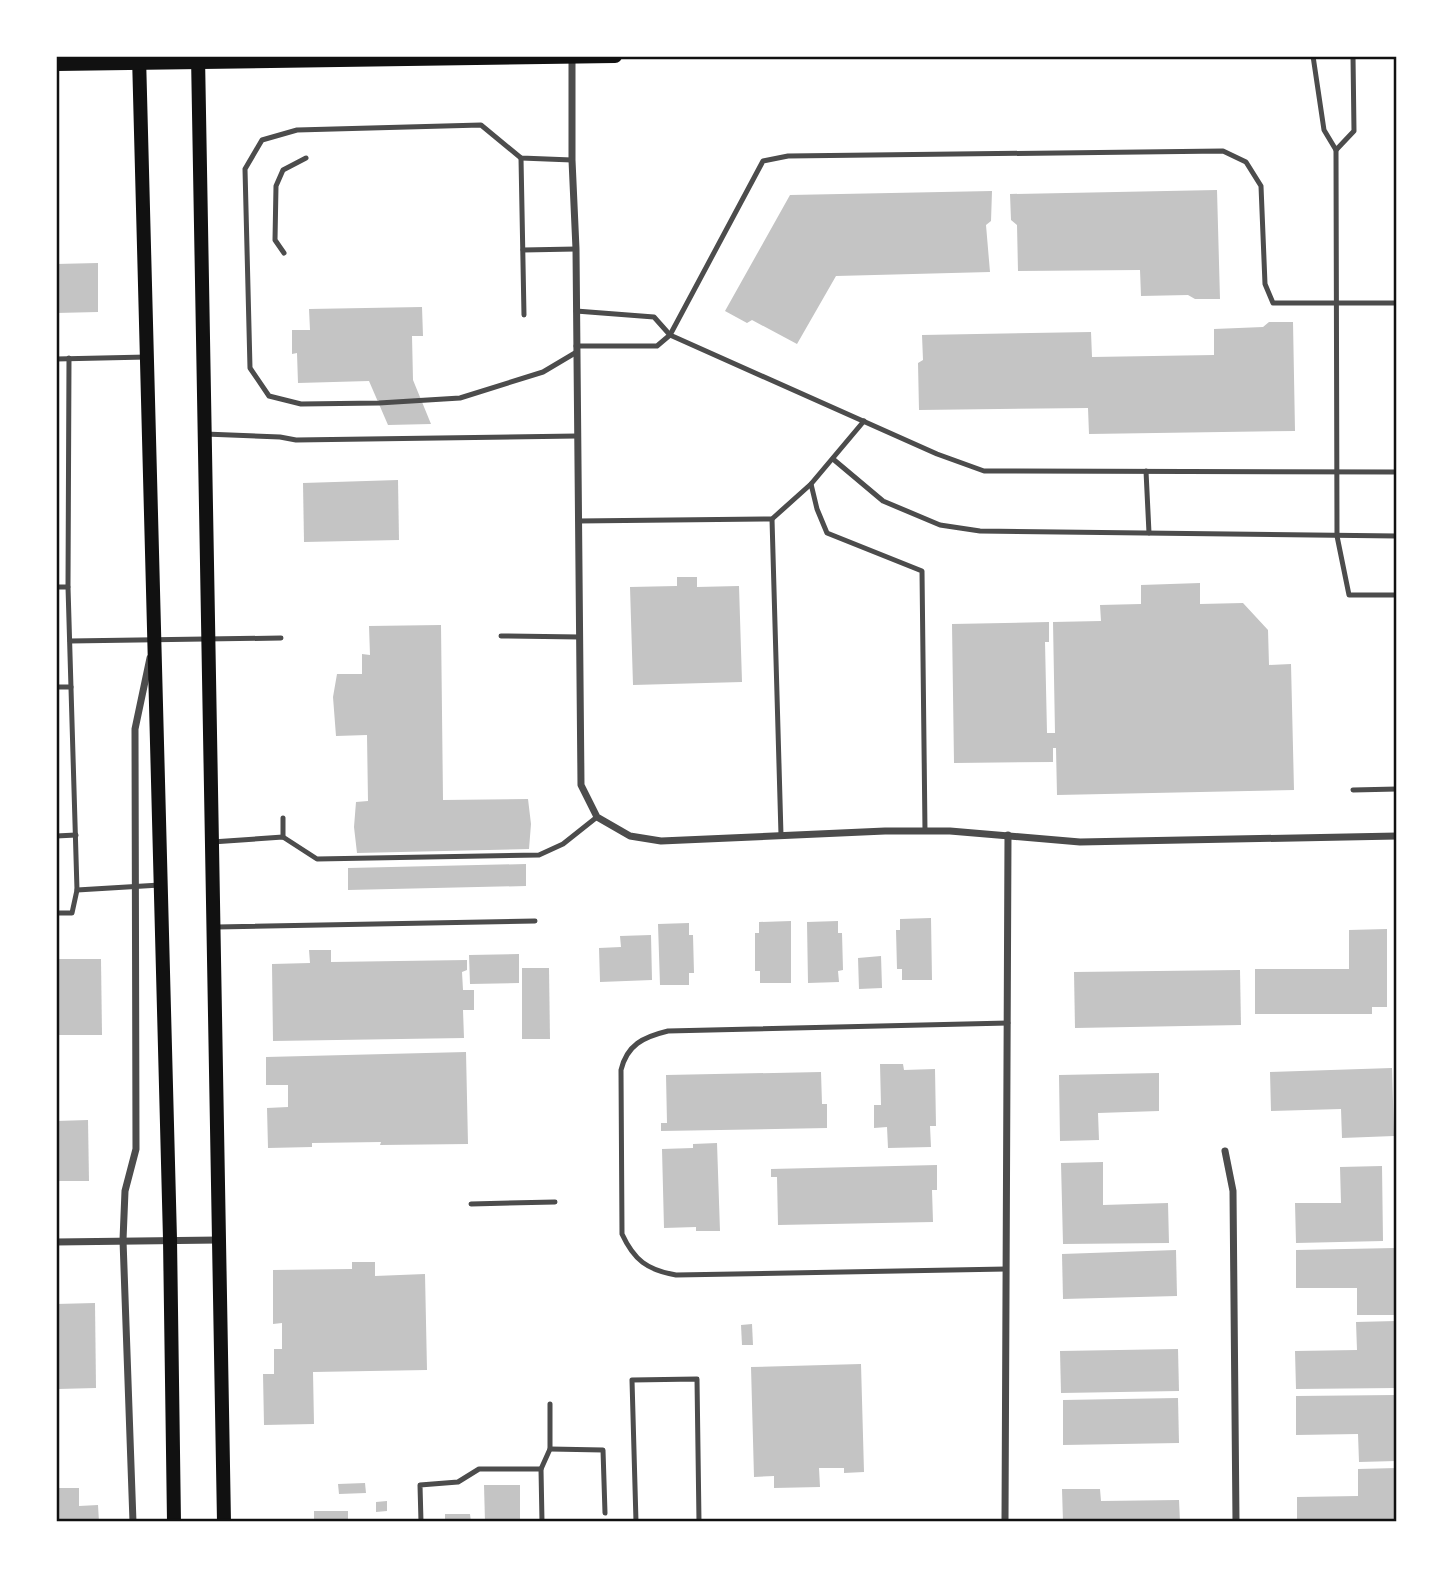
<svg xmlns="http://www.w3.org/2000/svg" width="1453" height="1578" font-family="'Alegreya Sans',sans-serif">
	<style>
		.building { fill: #c4c4c4 }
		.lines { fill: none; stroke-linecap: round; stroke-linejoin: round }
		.service { stroke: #4c4c4c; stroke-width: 5 }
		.minor { stroke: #4c4c4c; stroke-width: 7 }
		.secondary { stroke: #111; stroke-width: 14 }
		.neatline { fill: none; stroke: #111; stroke-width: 2.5 }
	</style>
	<rect width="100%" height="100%" fill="#fff"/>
	<g class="building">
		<polygon points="1217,190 1220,299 1195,299 1188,295 1141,296 1140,270 1018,271 1017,225 1011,220 1010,194"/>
		<polygon points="992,191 991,221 986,225 990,272 836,276 797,344 752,320 747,323 725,311 790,195"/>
		<polygon points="98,263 98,312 56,313 56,264"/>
		<polygon points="422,307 423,336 412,336 413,380 431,424 388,425 369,381 298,383 297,353 292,354 292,330 310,330 309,309"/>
		<polygon points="1269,322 1293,322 1295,431 1089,434 1088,408 919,410 918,363 923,360 922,335 1091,332 1092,357 1214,355 1214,329 1263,327"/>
		<polygon points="398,480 399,540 304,542 303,483"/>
		<polygon points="677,577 697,577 697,587 739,586 742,682 633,685 630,587 677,586"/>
		<polygon points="1200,583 1200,604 1243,603 1268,630 1269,665 1291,664 1294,790 1057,795 1056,748 1053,748 1053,762 954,763 952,624 1049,622 1049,642 1045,642 1047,733 1055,733 1053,622 1101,621 1100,605 1141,604 1141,585"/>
		<polygon points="441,625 443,800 528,799 531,824 529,849 357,853 354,827 356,802 368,801 367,735 336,736 333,697 337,674 362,674 362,654 370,655 369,626"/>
		<polygon points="526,864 526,886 348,890 348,868"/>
		<polygon points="931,918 932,980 902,980 902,969 897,969 896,930 900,930 900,919"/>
		<polygon points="791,921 791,983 760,983 760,971 755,971 755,933 759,933 759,922"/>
		<polygon points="838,921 838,933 842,933 843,970 838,971 839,982 808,983 807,922"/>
		<polygon points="689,923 689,935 693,935 694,973 689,973 689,985 660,985 658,924"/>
		<polygon points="1387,929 1387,1007 1372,1007 1372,1014 1255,1014 1255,969 1349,969 1349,930"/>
		<polygon points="651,935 652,980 600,982 599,948 621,947 620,936"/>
		<polygon points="309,950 331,950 331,962 467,960 467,970 462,972 463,990 474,990 474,1010 463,1010 464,1038 273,1041 272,964 310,963"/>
		<polygon points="519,954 519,983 470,984 469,955"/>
		<polygon points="881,956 882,988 859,989 858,958"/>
		<polygon points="56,959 101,959 102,1035 56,1035"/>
		<polygon points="522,968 549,968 550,1039 522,1039"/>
		<polygon points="1240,970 1241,1025 1075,1028 1074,972"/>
		<polygon points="466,1052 468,1144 380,1145 381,1142 312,1143 312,1147 268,1148 267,1108 288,1107 288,1085 266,1085 266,1057"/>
		<polygon points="880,1064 903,1064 904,1070 935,1069 936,1126 930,1126 931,1147 888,1148 887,1127 874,1128 874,1105 881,1105"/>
		<polygon points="1392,1068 1394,1136 1342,1138 1341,1109 1271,1111 1270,1072"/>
		<polygon points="821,1072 822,1104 827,1104 827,1128 661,1131 661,1123 667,1123 666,1075"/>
		<polygon points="1159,1073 1159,1111 1098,1113 1099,1140 1060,1141 1059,1075"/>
		<polygon points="88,1120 89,1181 56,1181 56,1121"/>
		<polygon points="717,1143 720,1231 696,1231 696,1227 664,1228 662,1149 693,1148 693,1144"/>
		<polygon points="1103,1162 1103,1205 1168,1203 1169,1243 1063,1244 1061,1163"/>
		<polygon points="937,1165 937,1190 932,1190 933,1222 778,1225 777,1177 771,1177 771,1169"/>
		<polygon points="1382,1166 1383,1241 1296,1243 1295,1203 1341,1203 1340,1167"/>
		<polygon points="1395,1248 1396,1315 1357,1315 1357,1288 1296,1288 1296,1250"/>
		<polygon points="1176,1250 1177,1296 1063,1299 1062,1254"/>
		<polygon points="352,1262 375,1262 375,1276 425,1274 427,1370 313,1372 314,1424 264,1425 263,1374 274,1374 274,1349 282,1349 282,1323 273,1324 273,1270 352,1269"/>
		<polygon points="95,1303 96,1388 58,1389 56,1304"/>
		<polygon points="1396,1321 1396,1388 1296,1389 1295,1351 1357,1350 1356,1322"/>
		<polygon points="752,1324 753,1345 742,1345 741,1325"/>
		<polygon points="1178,1349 1179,1391 1061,1393 1060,1351"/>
		<polygon points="861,1364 864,1472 844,1473 844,1468 819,1468 820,1487 774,1488 774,1476 754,1477 751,1367"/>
		<polygon points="1395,1395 1396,1461 1359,1462 1358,1434 1296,1435 1296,1396"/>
		<polygon points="1178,1398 1179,1443 1063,1445 1063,1400"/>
		<polygon points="1397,1468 1397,1522 1297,1522 1297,1497 1358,1496 1358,1469"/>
		<polygon points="365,1483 366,1493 339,1494 338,1484"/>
		<polygon points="484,1485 520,1485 520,1522 485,1522"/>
		<polygon points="56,1488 79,1488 79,1506 98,1505 99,1522 56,1522"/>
		<polygon points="1062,1489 1100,1489 1101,1501 1179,1500 1180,1522 1063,1522"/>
		<polygon points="387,1501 387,1511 376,1512 376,1502"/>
		<rect x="314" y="1511" width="34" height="11"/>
		<polygon points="445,1514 470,1514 471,1522 445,1522"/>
	</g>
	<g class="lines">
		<g class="service">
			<polyline points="1313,56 1324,130 1336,150 1354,131 1353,56"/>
			<polyline points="1336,150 1337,536 1349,595 1397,595"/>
			<polyline points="521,158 524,315"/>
			<polyline points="572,160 521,158 481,125 297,130 262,140 245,169 250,368 269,396 301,404 379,403 460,398 543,372 575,353"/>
			<polyline points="523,250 576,249"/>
			<polyline points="284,253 275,240 276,186 283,170 306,158"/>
			<polyline points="1397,303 1273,303 1265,284 1261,186 1246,162 1223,151 788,156 763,161 670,335 937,454 984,471 1397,472"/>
			<polyline points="576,346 657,346 670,335 654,317 576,311"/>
			<polyline points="56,359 147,357"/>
			<polyline points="864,421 811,484 817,509 827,533 922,571 925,831"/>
			<polyline points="205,434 280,437 296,440 577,436"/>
			<polyline points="833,459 883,501 940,525 980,531 1397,536"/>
			<polyline points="1146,471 1149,533"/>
			<polyline points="772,519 781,835"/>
			<polyline points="578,521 772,519 811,484"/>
			<polyline points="56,587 68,587 77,890 72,913 56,913"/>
			<polyline points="68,587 69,358"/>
			<polyline points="501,636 580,637"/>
			<polyline points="70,641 281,638"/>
			<polyline points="56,687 71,687"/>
			<polyline points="1353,790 1397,789"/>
			<polyline points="56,836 76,835"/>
			<polyline points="283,837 283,818"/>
			<polyline points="212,842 283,837 317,859 539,855 563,844 597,817"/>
			<polyline points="77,890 160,885"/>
			<polyline points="217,927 535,921"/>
			<polyline points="471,1204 555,1202"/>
			<path d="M1006 1269 676 1275C647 1270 634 1260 622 1234L621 1070C627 1045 643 1037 668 1031L1008 1023"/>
			<polyline points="550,1449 603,1450 605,1513"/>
			<polyline points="541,1469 550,1449 550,1404"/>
			<polyline points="421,1522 420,1485 458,1482 479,1469 541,1469 542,1522"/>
			<polyline points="636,1522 632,1380 697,1379 699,1522"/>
		</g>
		<g class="minor">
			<polyline points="572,57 572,160 576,249 581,785 597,817 630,836 661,841 885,831 950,831 1080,842 1397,836"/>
			<polyline points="1225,1151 1233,1191 1236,1522"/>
			<polyline points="56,1242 219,1240"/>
			<polyline points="133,1522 123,1240 125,1191 136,1149 135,729 150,658"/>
			<polyline points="1005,1522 1008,835"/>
		</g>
		<g class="secondary">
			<polyline points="139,56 170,1239 174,1522"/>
			<polyline points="198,56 224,1522"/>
			<polyline points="56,64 615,56"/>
		</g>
	</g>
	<rect width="1453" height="1578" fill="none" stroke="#ffffff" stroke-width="116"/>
	<rect x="58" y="58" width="1337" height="1462" class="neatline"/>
</svg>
